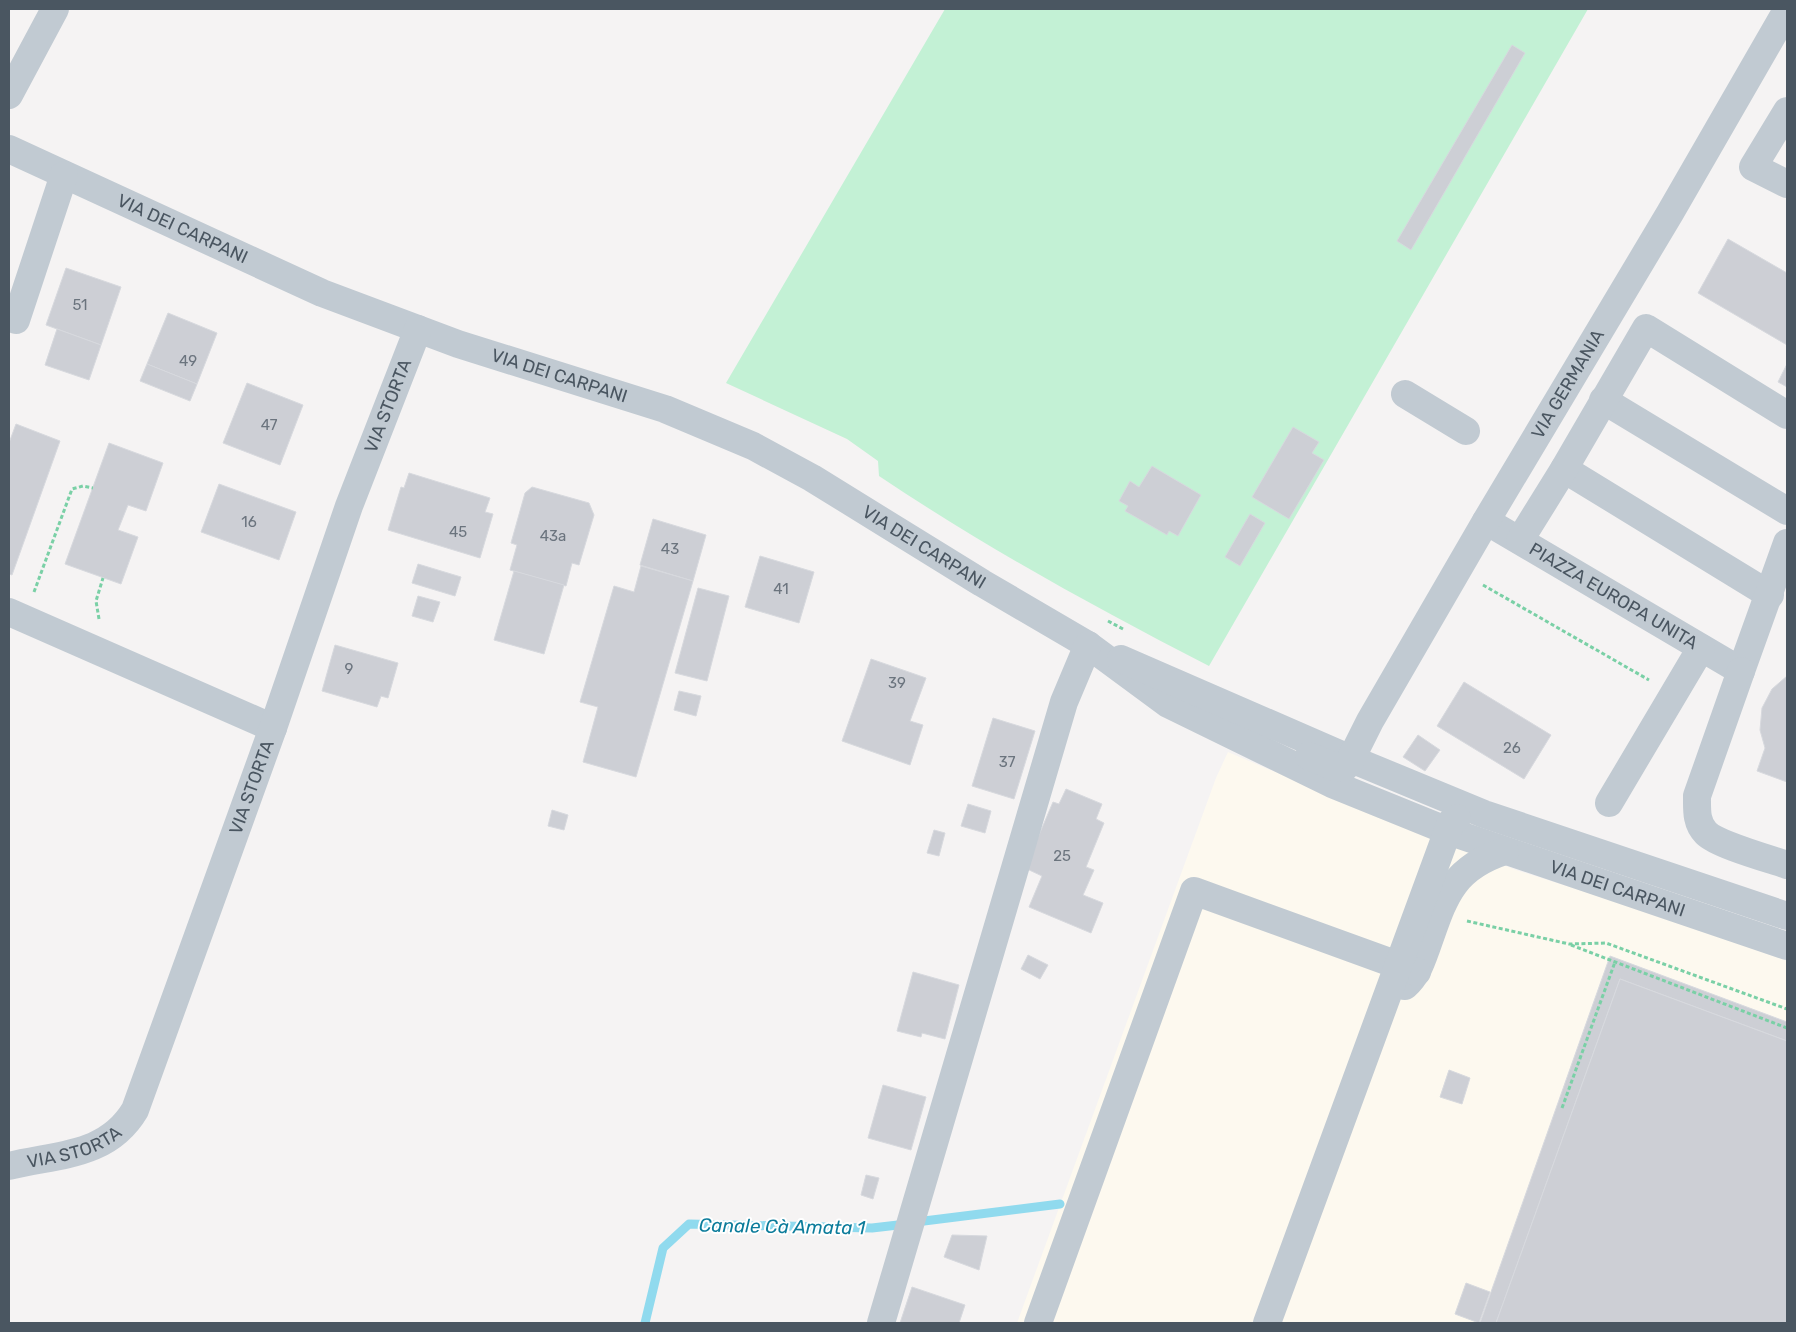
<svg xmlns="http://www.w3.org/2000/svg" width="1796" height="1332" font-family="Rubik,sans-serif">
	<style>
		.commercial { fill: #fdf9ef }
		.green { fill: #c3f1d5 }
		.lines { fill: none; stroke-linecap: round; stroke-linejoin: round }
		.stream { stroke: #90daee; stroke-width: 9 }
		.building { fill: #cdcfd5; stroke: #d7d9de }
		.path { stroke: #7ad0a6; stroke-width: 3; stroke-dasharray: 4 2.5; stroke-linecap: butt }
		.minor { stroke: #c1cad2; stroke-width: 28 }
		.labels { text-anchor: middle; stroke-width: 4; stroke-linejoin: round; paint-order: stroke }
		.number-label { font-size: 15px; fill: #6b747e }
		.street-label { font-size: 18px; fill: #4a5661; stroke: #fff }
		.water-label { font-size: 19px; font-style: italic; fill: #0c7c9b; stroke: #fff }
	</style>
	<rect width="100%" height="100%" fill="#f5f3f3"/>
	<polygon class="commercial" points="1228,752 1381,817 1516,870 1689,925 1787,961 1787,1323 1017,1323 1216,778"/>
	<path class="green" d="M945 9H1588L1209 666C1096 608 985 547 879 476L878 461 847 439 726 383Z"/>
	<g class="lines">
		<g class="stream">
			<polyline points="924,1221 1060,1204"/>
			<polyline points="645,1323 663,1248 689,1224 872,1228 898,1225"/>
		</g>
	</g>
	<g class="building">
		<polygon points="1512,45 1525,53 1411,250 1397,241"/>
		<polygon points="1728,239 1787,273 1787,345 1698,293"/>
		<polygon points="66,268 121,287 101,345 46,325"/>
		<polygon points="168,313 217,333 197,384 147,364"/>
		<polygon points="57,329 101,345 89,380 45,365"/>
		<polygon points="147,364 197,384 190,401 140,381"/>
		<polygon points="1787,364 1787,387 1778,382"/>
		<polygon points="247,383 303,405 280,465 223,443"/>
		<polygon points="16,424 60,441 12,575 9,574 9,443"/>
		<polygon points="1293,427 1319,442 1312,453 1324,460 1289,519 1252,497"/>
		<polygon points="109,443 163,463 146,511 128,505 118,530 138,537 121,584 65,564"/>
		<polygon points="1152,466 1201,495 1178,536 1169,531 1167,535 1125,511 1128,506 1119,501 1130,481 1139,487"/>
		<polygon points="409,473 490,498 485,512 493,514 480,558 388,530 401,487 404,488"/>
		<polygon points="219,484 296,512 279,560 201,532"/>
		<polygon points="532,487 589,503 594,515 579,565 572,563 566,586 510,570 517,545 511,543 525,493"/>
		<polygon points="1250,514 1265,523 1240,566 1225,557"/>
		<polygon points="653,519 706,535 693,581 640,565"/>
		<polygon points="760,556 814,572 799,623 745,607"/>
		<polygon points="418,564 461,577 455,596 412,583"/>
		<polygon points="641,566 693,581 636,777 583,762 598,707 580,702 614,586 634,592"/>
		<polygon points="514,571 564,585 544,654 494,640"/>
		<polygon points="698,588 729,596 707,681 675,673"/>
		<polygon points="418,596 440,602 433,622 412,616"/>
		<polygon points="335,645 398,663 388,698 381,696 377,707 322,691"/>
		<polygon points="871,659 926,678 910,721 923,725 910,765 842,741"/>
		<polygon points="1787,676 1787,782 1757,771 1765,748 1760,730 1762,708 1772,689"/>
		<polygon points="1464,682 1551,735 1524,779 1437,726"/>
		<polygon points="679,691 701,696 696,716 674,710"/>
		<polygon points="993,718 1035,731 1014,799 972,786"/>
		<polygon points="1418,735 1440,750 1425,771 1403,757"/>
		<polygon points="1066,789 1102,804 1096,819 1104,823 1086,867 1094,870 1083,895 1103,903 1091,933 1029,907 1042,876 1025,868 1053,802 1059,804"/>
		<polygon points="968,804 991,811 985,833 961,826"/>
		<polygon points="552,810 568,815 564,830 548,826"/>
		<polygon points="934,830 945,833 939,856 927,853"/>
		<polygon points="1028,955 1048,965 1040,979 1021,969"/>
		<polygon points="1610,956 1787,1022 1787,1041 1620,979 1496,1323 1480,1323"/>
		<polygon points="913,972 959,985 945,1039 922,1033 921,1037 897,1031"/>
		<polygon points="1620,979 1787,1041 1787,1323 1496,1323"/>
		<polygon points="1449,1070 1470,1078 1462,1104 1440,1097"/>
		<polygon points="883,1085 926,1097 911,1150 868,1138"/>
		<polygon points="866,1175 879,1178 873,1199 861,1195"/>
		<polygon points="952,1235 987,1236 979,1270 944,1257"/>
		<polygon points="1466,1283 1490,1292 1479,1323 1455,1314"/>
		<polygon points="912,1287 965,1305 959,1323 900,1323"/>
	</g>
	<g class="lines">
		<g class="path">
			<polyline points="1483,585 1649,680"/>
			<polyline points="34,592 72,489 83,486 93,488"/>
			<polyline points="99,619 96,601 103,578"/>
			<polyline points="1108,621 1123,629"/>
			<polyline points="1467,921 1569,944 1606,943 1787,1009"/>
			<polyline points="1571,945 1787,1028"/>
			<polyline points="1562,1108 1615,962"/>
		</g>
		<g class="minor">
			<polyline points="9,95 55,9"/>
			<polyline points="1787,111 1753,167 1787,184"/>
			<path id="s1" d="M9 149 322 293 458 344 665 409 753 446 812 478 982 583 1088 645 1168 704 1332 784 1448 831 1787 946"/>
			<polyline points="16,320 64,175"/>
			<polyline points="1405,394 1466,431"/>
			<polyline points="1603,400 1787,511"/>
			<polyline points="1564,469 1770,595"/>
			<path id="s2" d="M1486 521 1741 671 1787 543"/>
			<polyline points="1520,540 1564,469 1646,328 1787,415"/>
			<polyline points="9,612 273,728"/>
			<polyline points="1121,659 1351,759 1484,814 1787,916"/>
			<path d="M1741 671 1697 796C1697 810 1696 823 1706 833 1718 845 1770 859 1787 865"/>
			<path id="s3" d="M1309 756 1335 767 1344 768 1349 763 1370 721 1486 521 1670 213 1787 10"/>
			<polyline points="1609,803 1701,648"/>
			<path d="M1405 986C1417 975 1421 963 1426 949 1444 899 1450 869 1505 851"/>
			<path id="s4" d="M9 1166C57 1154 107 1157 135 1110L273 728 349 506 418 329"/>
			<polyline points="881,1323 1064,702 1088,645"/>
			<polyline points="1038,1323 1194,891 1417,972"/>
			<polyline points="1267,1323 1451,822 1457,818"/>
		</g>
	</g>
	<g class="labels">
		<g class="number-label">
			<text x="80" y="310">51</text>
			<text x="188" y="366">49</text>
			<text x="269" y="430">47</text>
			<text x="249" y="527">16</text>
			<text x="458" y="537">45</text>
			<text x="553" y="541">43a</text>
			<text x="670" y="554">43</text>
			<text x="781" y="594">41</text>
			<text x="349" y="674">9</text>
			<text x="897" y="688">39</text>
			<text x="1512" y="753">26</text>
			<text x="1007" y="767">37</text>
			<text x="1062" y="861">25</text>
		</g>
		<g class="street-label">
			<text dy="6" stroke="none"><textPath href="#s1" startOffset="191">VIA DEI CARPANI</textPath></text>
			<text dy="6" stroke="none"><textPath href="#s1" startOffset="596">VIA DEI CARPANI</textPath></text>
			<text dy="6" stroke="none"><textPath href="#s3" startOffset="482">VIA GERMANIA</textPath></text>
			<text dy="6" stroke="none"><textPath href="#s4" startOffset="891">VIA STORTA</textPath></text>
			<text dy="6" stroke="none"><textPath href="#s1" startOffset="1001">VIA DEI CARPANI</textPath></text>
			<text dy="6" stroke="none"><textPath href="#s2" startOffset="148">PIAZZA EUROPA UNITA</textPath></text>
			<text dy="6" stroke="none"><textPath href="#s4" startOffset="486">VIA STORTA</textPath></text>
			<text dy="6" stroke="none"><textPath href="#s1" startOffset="1778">VIA DEI CARPANI</textPath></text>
			<text dy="6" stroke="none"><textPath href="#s4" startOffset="68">VIA STORTA</textPath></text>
		</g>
		<g class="water-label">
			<text transform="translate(782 1226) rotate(1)" y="7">Canale Cà Amata 1</text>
		</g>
	</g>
	<rect width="1796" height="1332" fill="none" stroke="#4a5661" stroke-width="20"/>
</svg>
